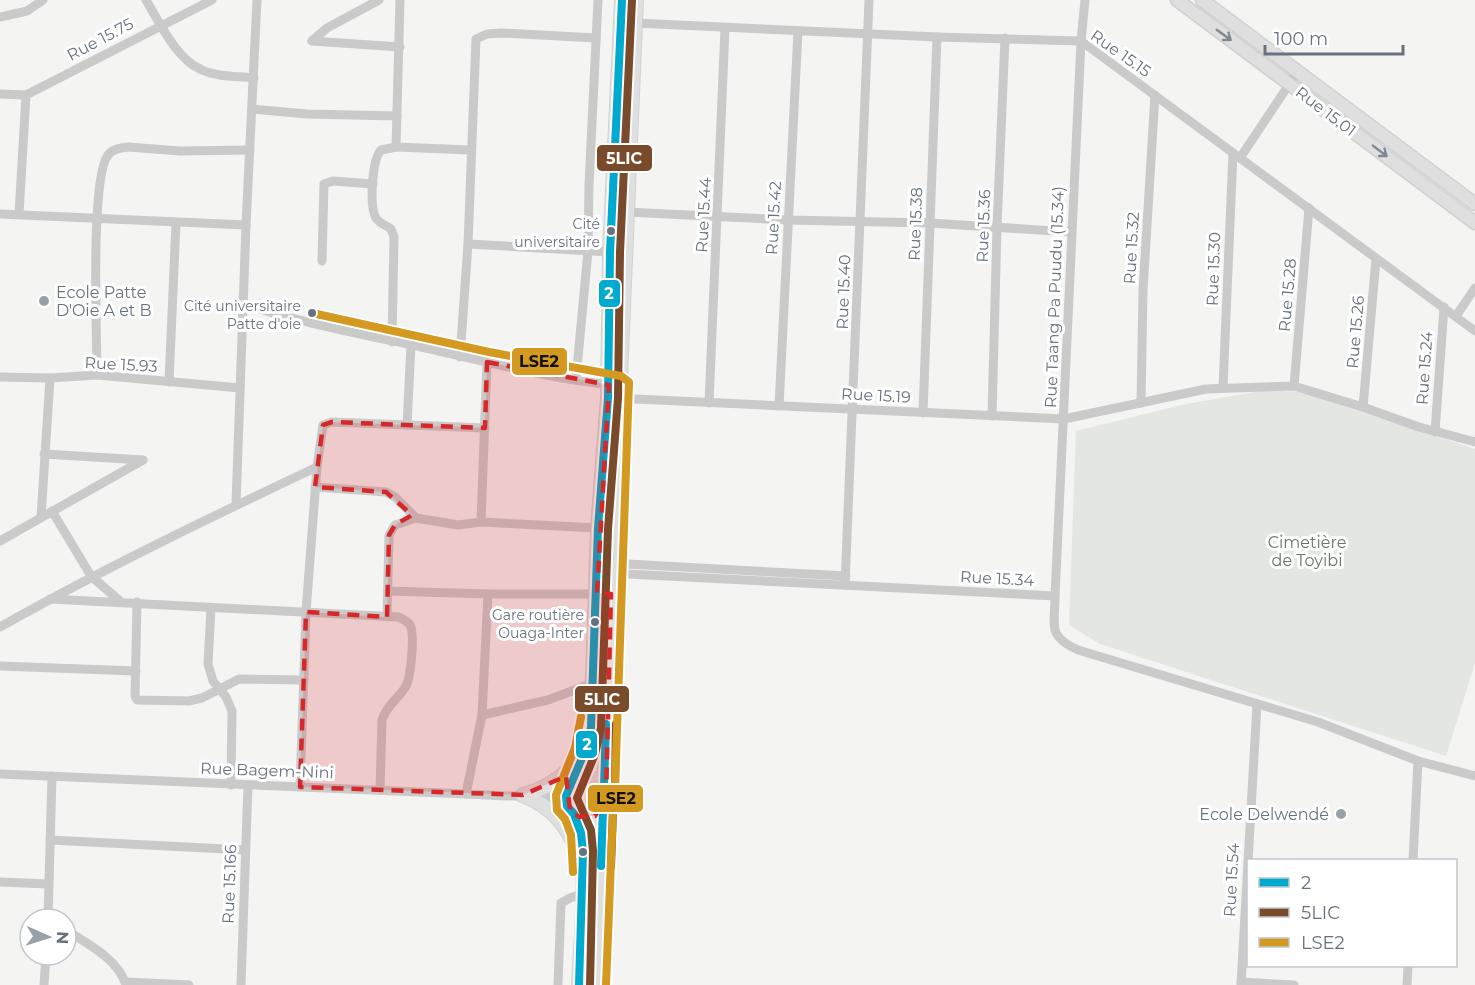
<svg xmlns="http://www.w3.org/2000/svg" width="1475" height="985" font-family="Montserrat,sans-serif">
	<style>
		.green { fill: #e4e6e1 }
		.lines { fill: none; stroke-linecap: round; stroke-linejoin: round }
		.major-casing { stroke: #d1d1d2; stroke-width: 15 }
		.highway-casing { stroke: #d1d2d2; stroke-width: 16 }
		.minor { stroke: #cacacb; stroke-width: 9 }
		.major { stroke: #dfdfdf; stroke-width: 12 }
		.highway { stroke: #dfdfdf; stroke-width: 14 }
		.bus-1-casing { stroke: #fff; stroke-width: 12 }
		.bus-2-casing { stroke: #fff; stroke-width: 12 }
		.bus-3-casing { stroke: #fff; stroke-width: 12 }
		.bus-1 { stroke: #00a9ce; stroke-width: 8 }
		.bus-2 { stroke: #7a4b2a; stroke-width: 8 }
		.bus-3 { stroke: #d39920; stroke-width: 8 }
		.oneway { stroke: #7f8892 }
		.marked { fill: #d62828; fill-opacity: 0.2; stroke: #d62828; stroke-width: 4.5; stroke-dasharray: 12 8; stroke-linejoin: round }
		.bus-dot { fill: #67727f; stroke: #fff; stroke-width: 2 }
		.poi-dot { fill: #98a0a8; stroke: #fff; stroke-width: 2 }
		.labels { text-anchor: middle; stroke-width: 6; stroke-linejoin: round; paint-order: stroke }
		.bus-label { font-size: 14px; fill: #67727f; stroke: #fff; text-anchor: end }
		.street-label { font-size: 16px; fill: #67727f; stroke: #fff }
		.poi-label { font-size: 16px; fill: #67727f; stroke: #fff; text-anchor: start }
		.park-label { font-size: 16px; fill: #677765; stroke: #fff }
		.line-badge { stroke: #fff; stroke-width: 2 }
		.badge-label { font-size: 16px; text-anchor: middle; font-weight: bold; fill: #fff }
		.pale-badge-label { font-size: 16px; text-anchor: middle; font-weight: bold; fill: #111 }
	</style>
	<rect width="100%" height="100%" fill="#f4f4f3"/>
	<polygon class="green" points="1265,390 1300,392 1351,405 1417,430 1475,449 1475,663 1446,756 1100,644 1069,625 1076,431 1181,405"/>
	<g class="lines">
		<defs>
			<g id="major">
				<polyline points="1177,0 1475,223"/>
				<polyline points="1202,0 1475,204"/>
			</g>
			<g id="highway">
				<polyline points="573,782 588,740 592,707 598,528 608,398 610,252 622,0"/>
				<path d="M523 795C551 806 570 827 578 856"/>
				<path d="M523 795C546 789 564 777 578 759"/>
				<path d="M603 809C579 838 545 790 582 778L597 780 604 788"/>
				<path d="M574 814C591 863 581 933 579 985"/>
				<polyline points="595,985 603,809 606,798 604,788 606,708 636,0"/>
			</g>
		</defs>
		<use href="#major" class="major-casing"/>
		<use href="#highway" class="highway-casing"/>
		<g class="minor">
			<path d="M146 0C159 22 177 60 202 70 217 77 237 76 254 78"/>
			<path d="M1085 0 1081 41 1055 596C1055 626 1047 636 1078 650L1318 722 1418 761 1475 776"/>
			<polyline points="0,17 27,11 43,0"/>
			<polyline points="635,23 937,37 1081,41 1475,331"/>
			<polyline points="312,41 400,47"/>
			<polyline points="312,41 327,28 379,0"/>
			<polyline points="0,94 26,95 212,0"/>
			<polyline points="252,109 307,114 397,116"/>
			<polyline points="396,147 400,0"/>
			<polyline points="1240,158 1298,71"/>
			<polyline points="626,212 788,220 930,223 1071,232"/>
			<polyline points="0,214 246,225"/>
			<polyline points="19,214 26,95"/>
			<polyline points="468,244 610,252"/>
			<polyline points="322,261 324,184 333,181 373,184"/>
			<path d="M244 304C299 322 355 333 412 345 479 359 546 379 614 385"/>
			<polyline points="1456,316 1475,288"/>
			<path d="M392 342 394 237 391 229C386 225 380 224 376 218 369 206 372 160 381 150L396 147 470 150"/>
			<polyline points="460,357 468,244 476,39 487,34 501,33 596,38"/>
			<path d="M97 375C97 338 90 179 108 155 113 149 120 148 128 147L180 151 250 150"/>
			<polyline points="0,377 50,378 97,375 240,388"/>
			<polyline points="576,379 588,251 589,185 598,0"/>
			<polyline points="169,382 176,223"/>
			<polyline points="1294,386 1309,208"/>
			<polyline points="1223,387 1233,153"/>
			<polyline points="614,398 1064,419 1206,389 1294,386 1363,407 1419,427 1475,442"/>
			<polyline points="709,403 725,28"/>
			<polyline points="1141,403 1143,290 1155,95"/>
			<polyline points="779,406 798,31"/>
			<polyline points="1363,407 1376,259"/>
			<polyline points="923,413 937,37"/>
			<polyline points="992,416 997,227 1005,38"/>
			<polyline points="407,425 411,345"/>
			<polyline points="1435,432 1444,307"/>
			<polyline points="44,454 143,460"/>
			<polyline points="315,487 386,492 395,497 416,518 458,525 481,522 598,528"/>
			<polyline points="236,504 246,225 257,0"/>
			<polyline points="52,511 91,576 121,602"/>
			<polyline points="41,517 50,378"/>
			<polyline points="481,522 487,362"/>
			<polyline points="0,541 143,460"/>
			<polyline points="609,563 846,576"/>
			<polyline points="608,573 1055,596"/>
			<polyline points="845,585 869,0"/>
			<polyline points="388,591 488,594 611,594"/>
			<path d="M50 599 398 617C403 619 407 621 410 625 415 634 411 676 406 686 399 698 386 706 382 720L380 790"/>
			<polyline points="137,602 135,696 137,700 189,701 202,698 239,679 304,680"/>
			<polyline points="211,608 208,664 213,681 226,697 232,711 231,785"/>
			<polyline points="387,617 389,535 395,525 416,518"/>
			<path d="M0 627C103 569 209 518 317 467"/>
			<polyline points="0,666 136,671"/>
			<polyline points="482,715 548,700 593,683"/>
			<path d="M0 774 466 794C499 795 538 801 569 786"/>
			<polyline points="300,787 306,612 317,467 323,425 332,422 485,428"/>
			<polyline points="466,794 482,715 488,594"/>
			<polyline points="540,797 567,806"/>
			<polyline points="50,840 245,850"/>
			<polyline points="1413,860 1418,761"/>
			<polyline points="0,882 48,884"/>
			<polyline points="48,919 52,776"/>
			<path d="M66 930C88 944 118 959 126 985"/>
			<polyline points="126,982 189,985"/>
			<polyline points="1241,982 1294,985"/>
			<polyline points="44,985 46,955"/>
			<polyline points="241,985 248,785"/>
			<polyline points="558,985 561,903 570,898 582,894"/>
			<polyline points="1241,985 1257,704"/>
			<polyline points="1407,985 1408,966"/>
		</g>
		<use href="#major" class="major"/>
		<use href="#highway" class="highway"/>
		<defs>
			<g id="bus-1">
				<polyline points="601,866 603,809 606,798 604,788 606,724"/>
				<polyline points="579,985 583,852 581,833 574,814 567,806 566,796 585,751 591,727 598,528 608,398 610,252 622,0"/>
			</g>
			<g id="bus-2">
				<polyline points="611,866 613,811 616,799 615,787 616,724"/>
				<polyline points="590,985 593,851 591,830 577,798 595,754 601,728 608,529 618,398 620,252 632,0"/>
			</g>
			<g id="bus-3">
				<polyline points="312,313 489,352 621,376 629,382 615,787 616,799 613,811 606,985"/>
				<polyline points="573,872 571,835 565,819 557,810 556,795 575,748 581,717"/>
			</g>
		</defs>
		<use href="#bus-1" class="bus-1-casing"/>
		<use href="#bus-2" class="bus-2-casing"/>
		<use href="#bus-3" class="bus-3-casing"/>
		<use href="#bus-1" class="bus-1"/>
		<use href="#bus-2" class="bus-2"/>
		<use href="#bus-3" class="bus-3"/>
	</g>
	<defs><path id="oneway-shaft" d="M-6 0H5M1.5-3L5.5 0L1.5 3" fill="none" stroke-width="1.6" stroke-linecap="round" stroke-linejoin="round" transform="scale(1.5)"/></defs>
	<g class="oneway">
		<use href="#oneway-shaft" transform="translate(1224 35) rotate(36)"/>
		<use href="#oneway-shaft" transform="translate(1380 151) rotate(37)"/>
	</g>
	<path class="marked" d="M487 362 609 385 597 593 611 594 606 798 595 816 579 817 570 810 566 776 523 795 300 787 306 612 387 617 389 535 395 525 412 515 386 492 315 487 323 425 332 422 485 428Z"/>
	<g class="bus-dot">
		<circle cx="611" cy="231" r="5"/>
		<circle cx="312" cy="313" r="5"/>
		<circle cx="595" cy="622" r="5"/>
		<circle cx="583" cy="852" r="5"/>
	</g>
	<g class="poi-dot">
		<circle cx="44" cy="301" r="6"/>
		<circle cx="1341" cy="814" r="6"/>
	</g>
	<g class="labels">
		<g class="bus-label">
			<text x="600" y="229">Cité<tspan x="600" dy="18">universitaire</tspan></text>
			<text x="301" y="311">Cité universitaire<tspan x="301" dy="18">Patte d'oie</tspan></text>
			<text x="584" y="620">Gare routière<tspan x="584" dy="18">Ouaga-Inter</tspan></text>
		</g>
		<g class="street-label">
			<text transform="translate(100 39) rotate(-28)" y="6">Rue 15.75</text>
			<text transform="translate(1121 53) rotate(35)" y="6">Rue 15.15</text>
			<text transform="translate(1326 111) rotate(37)" y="6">Rue 15.01</text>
			<text transform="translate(703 215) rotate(-87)" y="6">Rue 15.44</text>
			<text transform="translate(773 218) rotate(-87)" y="6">Rue 15.42</text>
			<text transform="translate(915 224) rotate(-88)" y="6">Rue 15.38</text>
			<text transform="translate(983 226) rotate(-88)" y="6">Rue 15.36</text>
			<text transform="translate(1131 248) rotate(-87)" y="6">Rue 15.32</text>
			<text transform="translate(1213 269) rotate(-88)" y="6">Rue 15.30</text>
			<text transform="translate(843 292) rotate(-88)" y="6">Rue 15.40</text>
			<text transform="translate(1287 295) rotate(-85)" y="6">Rue 15.28</text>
			<text transform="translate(1054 297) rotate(-88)" y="6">Rue Taang Pa Puudu (15.34)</text>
			<text transform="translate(1355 332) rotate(-85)" y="6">Rue 15.26</text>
			<text transform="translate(121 364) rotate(3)" y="6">Rue 15.93</text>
			<text transform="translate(1424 368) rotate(-86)" y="6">Rue 15.24</text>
			<text transform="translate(876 395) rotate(3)" y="6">Rue 15.19</text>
			<text transform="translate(997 578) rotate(3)" y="6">Rue 15.34</text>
			<text transform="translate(267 770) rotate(2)" y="6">Rue Bagem-Nini</text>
			<text transform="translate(1231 880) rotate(-87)" y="6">Rue 15.54</text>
			<text transform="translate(229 884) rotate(-88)" y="6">Rue 15.166</text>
		</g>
		<g class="poi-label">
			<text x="56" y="298">Ecole Patte<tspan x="56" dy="18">D'Oie A et B</tspan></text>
			<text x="1329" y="820" text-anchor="end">Ecole Delwendé</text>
		</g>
		<g class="park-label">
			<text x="1307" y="548">Cimetière<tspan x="1307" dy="18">de Toyibi</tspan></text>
		</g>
	</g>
	<g class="line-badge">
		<rect x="596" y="144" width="57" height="28" rx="6" fill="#7a4b2a"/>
		<rect x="598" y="279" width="23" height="29" rx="6" fill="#00a9ce"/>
		<rect x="511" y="347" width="57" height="29" rx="6" fill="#d39920"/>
		<rect x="574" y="685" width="56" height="28" rx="6" fill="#7a4b2a"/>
		<rect x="575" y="730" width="23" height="29" rx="6" fill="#00a9ce"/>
		<rect x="587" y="784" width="57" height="29" rx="6" fill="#d39920"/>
	</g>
	<g class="badge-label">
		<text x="624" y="164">5LIC</text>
		<text x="609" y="299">2</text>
		<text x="602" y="705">5LIC</text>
		<text x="587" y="750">2</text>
	</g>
	<g class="pale-badge-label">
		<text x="539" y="367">LSE2</text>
		<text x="616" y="804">LSE2</text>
	</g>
	<rect x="1247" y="859" width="210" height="108" fill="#ffffff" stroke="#c2c7cc" stroke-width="1.5"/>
	<rect x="1259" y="878" width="30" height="9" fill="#00a9ce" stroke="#c2c7cc" stroke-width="1.5"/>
	<text x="1301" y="889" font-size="18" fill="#67727f">2</text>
	<rect x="1259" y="908" width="30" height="9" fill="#7a4b2a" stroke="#c2c7cc" stroke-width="1.5"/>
	<text x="1301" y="919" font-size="18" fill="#67727f">5LIC</text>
	<rect x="1259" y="938" width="30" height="9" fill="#d39920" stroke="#c2c7cc" stroke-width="1.5"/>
	<text x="1301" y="949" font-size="18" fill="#67727f">LSE2</text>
	<g transform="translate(48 937) rotate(93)"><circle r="28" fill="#ffffff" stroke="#c2c7cc" stroke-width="1.5"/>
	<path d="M0-4.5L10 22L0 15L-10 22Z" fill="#98a0a8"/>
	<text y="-9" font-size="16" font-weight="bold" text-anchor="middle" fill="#67727f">N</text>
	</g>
	<path d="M1265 45v9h138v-9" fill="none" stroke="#67727f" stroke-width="3"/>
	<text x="1274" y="45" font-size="18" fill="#67727f" stroke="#ffffff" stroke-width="4.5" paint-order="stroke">100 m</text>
</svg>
